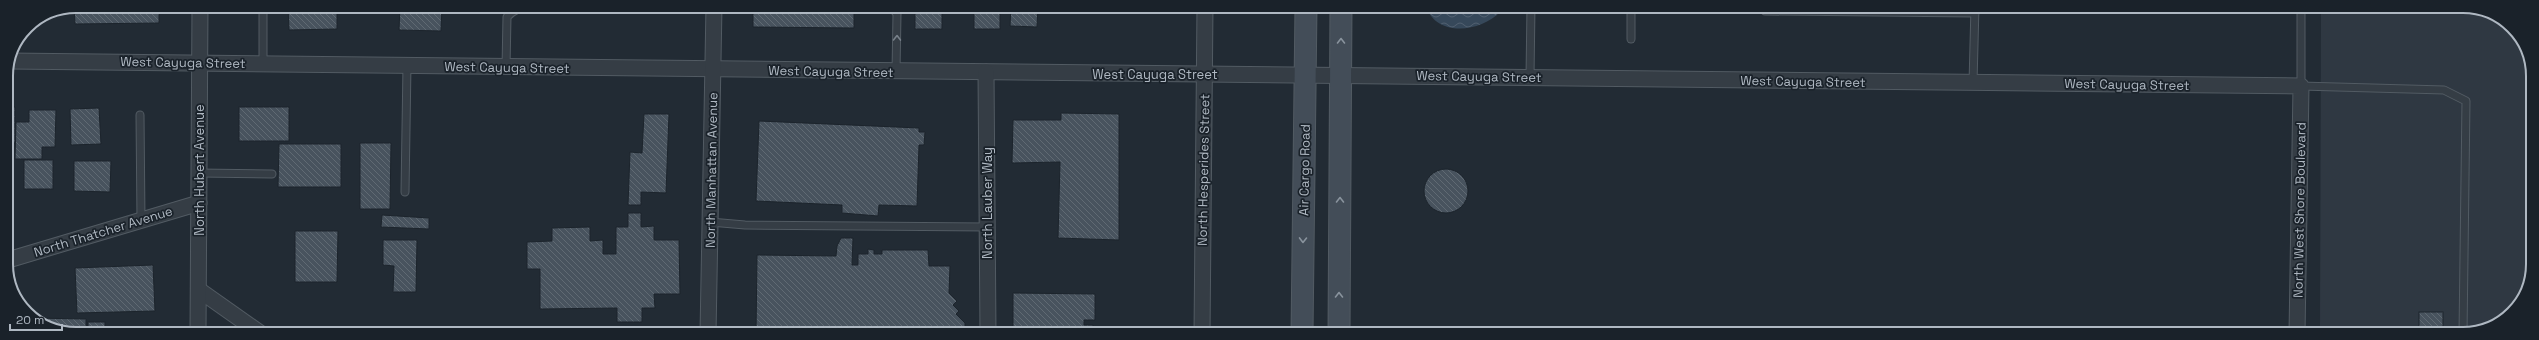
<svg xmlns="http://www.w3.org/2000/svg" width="2539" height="340" font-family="'Space Grotesk',sans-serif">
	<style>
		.airport { fill: #2f3842 }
		.water { fill: url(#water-waves) }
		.building { fill: url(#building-back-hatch); stroke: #1c242c }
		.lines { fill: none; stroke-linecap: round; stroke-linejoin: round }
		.lane-casing { stroke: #525b63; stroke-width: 9 }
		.street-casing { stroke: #525b63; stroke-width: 17 }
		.secondary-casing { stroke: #525b63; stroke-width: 23 }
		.lane { stroke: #353d45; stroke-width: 7 }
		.street { stroke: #353d45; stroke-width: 15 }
		.secondary { stroke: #434d58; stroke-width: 21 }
		.oneway { stroke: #78818a }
		.oneway2 { stroke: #89939d }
		.labels { text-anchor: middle; stroke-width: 3.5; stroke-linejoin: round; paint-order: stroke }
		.street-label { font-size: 13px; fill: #afb8c2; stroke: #1a222a }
		.rim { fill: none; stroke: #afb8c2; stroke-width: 2 }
	</style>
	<defs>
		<pattern id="water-waves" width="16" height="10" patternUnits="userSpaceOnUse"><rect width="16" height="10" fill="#36485a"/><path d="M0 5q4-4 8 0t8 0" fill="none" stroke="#516070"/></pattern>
		<pattern id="building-back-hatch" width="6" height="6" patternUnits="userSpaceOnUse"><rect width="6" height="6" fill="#48535e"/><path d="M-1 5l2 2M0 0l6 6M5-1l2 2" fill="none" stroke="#606a73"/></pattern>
	</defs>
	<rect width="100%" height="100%" fill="#222b34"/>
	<polygon class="airport" points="2321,7 2472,7 2509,23 2532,62 2532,273 2509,317 2463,334 2320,334"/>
	<path class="water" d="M1426 6H1500V12C1481 32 1436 38 1426 6Z"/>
	<g class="building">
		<polygon points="74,6 159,6 159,23 75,24"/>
		<polygon points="288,6 337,6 337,29 289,30"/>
		<rect x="344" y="6" width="22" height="7"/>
		<polygon points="400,6 442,6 441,31 399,30"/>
		<polygon points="753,6 854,6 854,28 753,27"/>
		<rect x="915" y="6" width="27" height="23"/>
		<rect x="974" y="6" width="26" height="23"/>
		<polygon points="1011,6 1038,6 1037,27 1010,26"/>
		<polygon points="6,107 15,107 15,143 7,143"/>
		<rect x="239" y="107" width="50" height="34"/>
		<polygon points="99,108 101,144 71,145 70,109"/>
		<polygon points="29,110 56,110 55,147 42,147 42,159 15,159 16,122 29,122"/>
		<polygon points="1061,113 1119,114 1119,240 1058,238 1060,162 1012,163 1013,120 1061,120"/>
		<polygon points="644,114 669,114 666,193 641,192 641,205 628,205 630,152 642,153"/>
		<polygon points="759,121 919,128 919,132 925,132 924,145 919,145 917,206 879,205 878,216 842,213 842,205 756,201"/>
		<polygon points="360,143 391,143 390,209 360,209"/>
		<polygon points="279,144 341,144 341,187 278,187"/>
		<rect x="24" y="160" width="29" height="29"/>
		<polygon points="74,161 111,161 110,192 74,191"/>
		<polygon points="7,163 13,163 12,190 7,189"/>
		<circle cx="1446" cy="191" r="22"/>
		<polygon points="628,213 641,213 641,227 654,226 654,240 679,240 680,294 654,294 655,308 642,308 642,322 617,322 617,308 540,309 540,269 527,269 527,242 552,241 552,228 590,227 590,241 603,240 603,254 616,254 616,227 628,227"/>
		<polygon points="382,215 429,218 429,229 381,227"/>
		<polygon points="295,231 338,231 337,282 295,282"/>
		<polygon points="841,238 853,238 852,265 858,265 858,254 868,254 868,249 874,250 874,254 882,254 882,250 928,250 929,266 950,266 949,293 957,301 953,305 959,311 956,314 965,323 965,334 756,334 757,255 836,256 837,246"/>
		<polygon points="383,240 417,240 416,292 393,292 394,266 383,265"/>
		<polygon points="153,265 155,311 77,313 75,268"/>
		<polygon points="1013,293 1095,294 1095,320 1084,320 1084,325 1093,325 1093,329 1157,329 1157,334 1013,334"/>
		<rect x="2419" y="312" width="24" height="22"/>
		<polygon points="32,318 86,319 86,333 67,333"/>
		<rect x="88" y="322" width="17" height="11"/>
	</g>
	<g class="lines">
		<defs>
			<g id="lane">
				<polyline points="891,6 897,14 896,71"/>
				<polyline points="1765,6 1765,11 1975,13"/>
				<polyline points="2301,7 2301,86 2444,90 2466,101 2463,334"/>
				<polyline points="1631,39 1631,6"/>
				<polyline points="263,63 263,6"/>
				<path d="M506 67 507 17C521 0 558 6 579 6"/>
				<polyline points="1530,77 1531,6"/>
				<polyline points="1973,83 1975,6"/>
				<polyline points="140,115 141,220"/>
				<polyline points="199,173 272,174"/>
				<polyline points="405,192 407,65"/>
				<polyline points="710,222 745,225 987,227"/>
			</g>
			<g id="street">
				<polyline points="9,61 2301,86 2297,334"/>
				<polyline points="986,72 988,334"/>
				<polyline points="8,260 199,203"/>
				<polyline points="199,290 260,333"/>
				<polyline points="198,333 200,6"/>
				<polyline points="708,334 714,6"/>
				<polyline points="1202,334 1205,6"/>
			</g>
			<g id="secondary">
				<polyline points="1302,334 1306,6"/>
				<polyline points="1339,334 1341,6"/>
			</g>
		</defs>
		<use href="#lane" class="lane-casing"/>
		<use href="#street" class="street-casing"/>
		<use href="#secondary" class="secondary-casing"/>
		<use href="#lane" class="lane"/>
		<use href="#street" class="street"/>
		<use href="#secondary" class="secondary"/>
	</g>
	<defs><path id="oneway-chevron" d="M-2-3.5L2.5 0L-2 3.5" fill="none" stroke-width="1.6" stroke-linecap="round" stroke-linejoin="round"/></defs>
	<use class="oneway" href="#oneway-chevron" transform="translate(897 38) rotate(-89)"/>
	<g class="oneway2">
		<use href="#oneway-chevron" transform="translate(1341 41) rotate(-90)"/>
		<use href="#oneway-chevron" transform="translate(1340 200) rotate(-90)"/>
		<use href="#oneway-chevron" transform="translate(1303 240) rotate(91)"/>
		<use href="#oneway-chevron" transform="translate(1339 295) rotate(-90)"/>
	</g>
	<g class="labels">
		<g class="street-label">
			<text transform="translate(183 62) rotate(1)" y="5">West Cayuga Street</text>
			<text transform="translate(507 67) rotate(1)" y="5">West Cayuga Street</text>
			<text transform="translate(831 71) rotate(1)" y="5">West Cayuga Street</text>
			<text x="1155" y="79">West Cayuga Street</text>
			<text transform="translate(1479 76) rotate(1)" y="5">West Cayuga Street</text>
			<text transform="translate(1803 81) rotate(1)" y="5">West Cayuga Street</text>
			<text transform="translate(2127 84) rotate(1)" y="5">West Cayuga Street</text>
			<text transform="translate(199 170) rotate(-90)" y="5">North Hubert Avenue</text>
			<text transform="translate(711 170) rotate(-89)" y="5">North Manhattan Avenue</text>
			<text transform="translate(1203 170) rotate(-89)" y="5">North Hesperides Street</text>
			<text transform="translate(1304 170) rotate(-89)" y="5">Air Cargo Road</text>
			<text transform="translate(987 203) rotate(-90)" y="5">North Lauber Way</text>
			<text transform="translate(2299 210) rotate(-89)" y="5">North West Shore Boulevard</text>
			<text transform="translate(103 231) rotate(-17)" y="5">North Thatcher Avenue</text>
		</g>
	</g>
	<path d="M0 0H2539V340H0ZM76 13H2463A63 63 0 0 1 2526 76V264A63 63 0 0 1 2463 327H76A63 63 0 0 1 13 264V76A63 63 0 0 1 76 13Z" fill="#1a222a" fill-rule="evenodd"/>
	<path class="rim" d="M76 13H2463A63 63 0 0 1 2526 76V264A63 63 0 0 1 2463 327H76A63 63 0 0 1 13 264V76A63 63 0 0 1 76 13Z"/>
	<path d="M10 324v6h52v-6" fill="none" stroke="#afb8c2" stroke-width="2"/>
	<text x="16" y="324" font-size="12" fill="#afb8c2" stroke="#1a222a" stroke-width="3" paint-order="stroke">20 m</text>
</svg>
